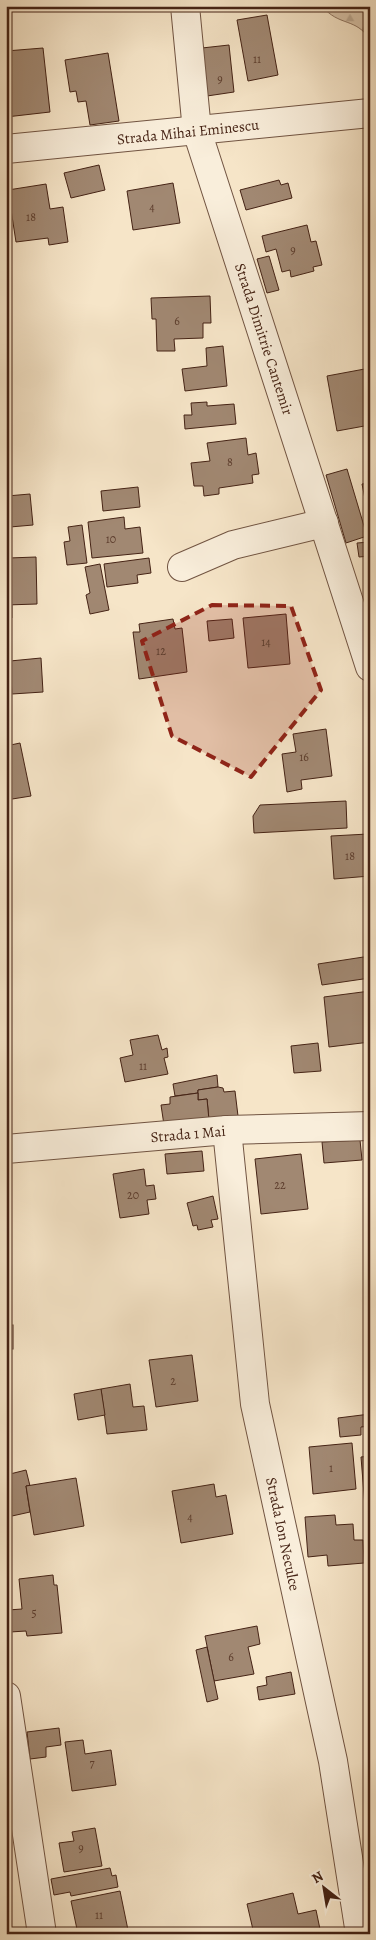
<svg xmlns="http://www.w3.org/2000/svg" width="376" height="1940" font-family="Alegreya,serif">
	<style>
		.forest { fill: url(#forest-firs); stroke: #8e7460 }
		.building { fill: #a18872; stroke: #452315 }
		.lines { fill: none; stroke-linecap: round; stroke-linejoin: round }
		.minor-casing { stroke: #715442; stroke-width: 30 }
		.minor { stroke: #f9eedb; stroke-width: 28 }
		.marked { fill: #8f2418; fill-opacity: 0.2; stroke: #8f2418; stroke-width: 4; stroke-dasharray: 10 6; stroke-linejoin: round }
		.labels { text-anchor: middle; stroke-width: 5; stroke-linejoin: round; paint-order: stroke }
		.number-label { font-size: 12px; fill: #5c3c2c }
		.street-label { font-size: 15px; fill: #452315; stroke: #f9eedb }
	</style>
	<defs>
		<pattern id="forest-firs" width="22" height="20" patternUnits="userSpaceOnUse" patternTransform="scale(1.25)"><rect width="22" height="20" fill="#d8c4aa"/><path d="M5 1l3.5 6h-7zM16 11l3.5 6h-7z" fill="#bba891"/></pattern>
	</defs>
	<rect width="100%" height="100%" fill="#f6e5c8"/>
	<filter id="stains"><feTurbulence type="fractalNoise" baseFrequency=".004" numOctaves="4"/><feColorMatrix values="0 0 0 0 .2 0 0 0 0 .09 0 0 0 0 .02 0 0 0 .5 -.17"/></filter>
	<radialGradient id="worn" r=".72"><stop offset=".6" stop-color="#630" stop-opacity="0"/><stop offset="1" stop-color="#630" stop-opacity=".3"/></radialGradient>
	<path class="forest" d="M322 6H370V40C356 17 339 27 322 6Z"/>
	<g class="building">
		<polygon points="267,15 278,75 248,81 237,20"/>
		<polygon points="229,45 234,92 207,96 202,48"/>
		<polygon points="43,48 50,112 6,117 6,51"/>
		<polygon points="108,53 119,121 90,125 86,101 78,102 76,91 70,92 65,60"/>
		<polygon points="99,165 105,190 71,198 64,173"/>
		<polygon points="279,180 281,185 288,183 292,198 246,210 240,190"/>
		<polygon points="173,183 180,223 133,230 127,191"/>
		<polygon points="46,184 50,209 63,207 68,242 49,245 48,238 16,242 8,190"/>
		<polygon points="307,225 311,242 316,241 322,265 313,267 314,271 291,277 290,270 282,272 276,249 266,252 262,236"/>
		<polygon points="269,256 279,290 267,293 257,259"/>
		<polygon points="210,296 211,323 203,323 203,338 174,339 175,351 157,351 156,319 152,319 151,298"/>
		<polygon points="223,346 227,386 185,391 182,369 207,366 206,348"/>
		<polygon points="370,368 370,425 337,431 327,376"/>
		<polygon points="207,402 207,406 234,404 236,424 185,429 184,415 192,415 191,403"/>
		<polygon points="246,438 248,455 256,453 259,474 252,475 253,483 219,488 219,494 204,496 203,486 194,486 191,463 210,461 207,443"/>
		<polygon points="347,469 367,536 346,543 326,475"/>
		<polygon points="370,483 370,514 368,514 362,484"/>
		<polygon points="138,487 140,507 103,511 101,491"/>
		<polygon points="30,494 33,525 10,527 7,496"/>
		<polygon points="124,517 125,529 140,527 143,553 92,558 88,522"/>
		<polygon points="82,525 87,563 67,565 64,542 70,541 68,527"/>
		<polygon points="370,542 370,556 359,557 357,543"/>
		<polygon points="36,557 37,604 6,605 9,558"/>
		<polygon points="149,558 151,573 137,575 138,583 107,587 104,564"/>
		<polygon points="100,564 109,610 90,614 86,595 90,593 85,567"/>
		<polygon points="12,604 12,618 6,618 6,605"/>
		<polygon points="286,614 290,664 248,668 243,618"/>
		<polygon points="173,619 175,629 182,628 187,672 139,679 133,632 140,632 139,624"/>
		<polygon points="232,619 234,638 209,641 207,621"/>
		<polygon points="41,658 43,692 12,694 10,661"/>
		<polygon points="326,729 332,776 301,780 302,789 287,792 282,754 296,752 293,734"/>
		<polygon points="20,743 31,796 6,800 6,746"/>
		<polygon points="346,801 347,828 254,833 253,816 260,805"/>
		<polygon points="368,834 370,876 334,879 331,836"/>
		<polygon points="370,956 370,978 322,985 318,964"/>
		<polygon points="370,991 370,1042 329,1047 324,997"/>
		<polygon points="158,1035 162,1050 167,1048 168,1057 164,1058 168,1074 125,1082 120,1058 133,1055 130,1040"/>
		<polygon points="318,1043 321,1071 294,1073 291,1046"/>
		<polygon points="217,1075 218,1087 198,1090 198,1093 175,1096 173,1084"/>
		<polygon points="218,1087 223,1088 224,1092 235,1091 238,1116 209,1120 207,1099 198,1100 198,1090"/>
		<polygon points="198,1093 198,1100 207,1099 209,1120 164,1125 161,1105 170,1104 170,1097"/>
		<polygon points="360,1140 362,1160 324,1163 322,1142"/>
		<polygon points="202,1151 204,1171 167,1174 165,1154"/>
		<polygon points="301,1154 308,1209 261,1214 255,1159"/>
		<polygon points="144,1169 146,1186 154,1185 156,1199 147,1200 149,1214 120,1218 113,1174"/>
		<polygon points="213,1196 218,1219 211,1220 213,1227 198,1230 197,1225 193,1226 187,1203"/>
		<rect x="6" y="1325" width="7" height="24"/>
		<polygon points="192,1355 198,1401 156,1407 149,1360"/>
		<polygon points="130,1384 133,1407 144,1406 147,1430 107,1434 101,1389"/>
		<polygon points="101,1389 105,1415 78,1420 74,1394"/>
		<polygon points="370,1414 370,1426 361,1427 361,1435 340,1437 338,1418"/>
		<polygon points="352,1443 356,1489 313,1494 309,1447"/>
		<polygon points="370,1456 370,1507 365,1507 361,1457"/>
		<polygon points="26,1470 30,1486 26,1486 30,1512 12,1516 6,1490 6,1475"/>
		<polygon points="76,1478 84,1526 34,1535 26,1486"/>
		<polygon points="214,1484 216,1497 226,1495 233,1534 181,1543 172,1491"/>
		<polygon points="335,1515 336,1525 353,1524 354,1540 363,1540 364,1563 328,1566 327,1555 308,1557 305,1517"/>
		<polygon points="365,1537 370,1537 370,1561 367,1561"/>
		<polygon points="53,1575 54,1585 57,1585 62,1633 27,1636 26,1631 10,1632 8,1610 22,1609 19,1579"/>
		<polygon points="257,1626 260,1644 248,1647 254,1674 214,1681 205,1636"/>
		<polygon points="207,1647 218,1699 207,1702 196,1650"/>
		<polygon points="291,1672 295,1694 259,1700 257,1687 267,1685 266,1677"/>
		<polygon points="59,1728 61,1745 46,1747 46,1757 30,1759 27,1732"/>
		<polygon points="83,1740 85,1754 111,1750 116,1785 72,1791 65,1742"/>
		<polygon points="95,1828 102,1866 64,1872 59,1843 74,1841 72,1832"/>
		<polygon points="110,1868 112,1876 116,1875 118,1887 71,1896 70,1892 54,1895 51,1879"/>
		<polygon points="120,1891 128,1930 109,1934 78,1934 71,1901"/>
		<polygon points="293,1893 298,1914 316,1910 321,1934 254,1934 247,1904"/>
	</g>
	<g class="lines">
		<defs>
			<g id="minor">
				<polyline points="185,6 197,131 370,667"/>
				<polyline points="6,149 370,113"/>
				<polyline points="182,567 233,545 324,523"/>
				<polyline points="227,1130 255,1404 333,1761 360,1934"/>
				<polyline points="6,1149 227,1130 370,1126"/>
				<polyline points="6,1696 42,1934"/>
			</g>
		</defs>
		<use href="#minor" class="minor-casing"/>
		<use href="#minor" class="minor"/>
	</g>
	<path class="marked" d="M212 605 291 606 321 690 251 777 172 736 142 641Z"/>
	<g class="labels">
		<g class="number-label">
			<text x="257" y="63">11</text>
			<text x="220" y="83">9</text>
			<text x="152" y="211">4</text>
			<text x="31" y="221">18</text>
			<text x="293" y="254">9</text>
			<text x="177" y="325">6</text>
			<text x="230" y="466">8</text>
			<text x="111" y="543">10</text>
			<text x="266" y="646">14</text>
			<text x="161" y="655">12</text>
			<text x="304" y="761">16</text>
			<text x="350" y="860">18</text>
			<text x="143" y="1070">11</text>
			<text x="280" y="1189">22</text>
			<text x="133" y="1199">20</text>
			<text x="173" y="1385">2</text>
			<text x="331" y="1472">1</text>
			<text x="190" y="1521">4</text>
			<text x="34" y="1617">5</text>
			<text x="231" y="1661">6</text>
			<text x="92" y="1767">7</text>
			<text x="81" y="1852">9</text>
			<text x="99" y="1919">11</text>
		</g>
		<g class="street-label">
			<text transform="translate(188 132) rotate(-6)" y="5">Strada Mihai Eminescu</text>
			<text transform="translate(264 339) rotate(72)" y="5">Strada Dimitrie Cantemir</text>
			<text transform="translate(188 1134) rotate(-5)" y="5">Strada 1 Mai</text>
			<text transform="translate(283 1534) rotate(78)" y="5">Strada Ion Neculce</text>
		</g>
	</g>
	<rect width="376" height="1940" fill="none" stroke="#f6e5c8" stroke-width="25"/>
	<rect x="8" y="8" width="361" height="1925" fill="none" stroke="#452315" stroke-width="2.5"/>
	<rect x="12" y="12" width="351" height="1915" fill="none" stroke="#452315"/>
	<g transform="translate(324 1888) rotate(329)" stroke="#f9eedb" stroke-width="4" paint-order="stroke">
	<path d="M0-4L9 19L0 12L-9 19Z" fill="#452315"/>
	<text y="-8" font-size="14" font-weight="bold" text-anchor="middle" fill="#452315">N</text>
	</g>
	<rect width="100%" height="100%" filter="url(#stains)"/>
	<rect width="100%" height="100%" fill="url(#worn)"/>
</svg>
